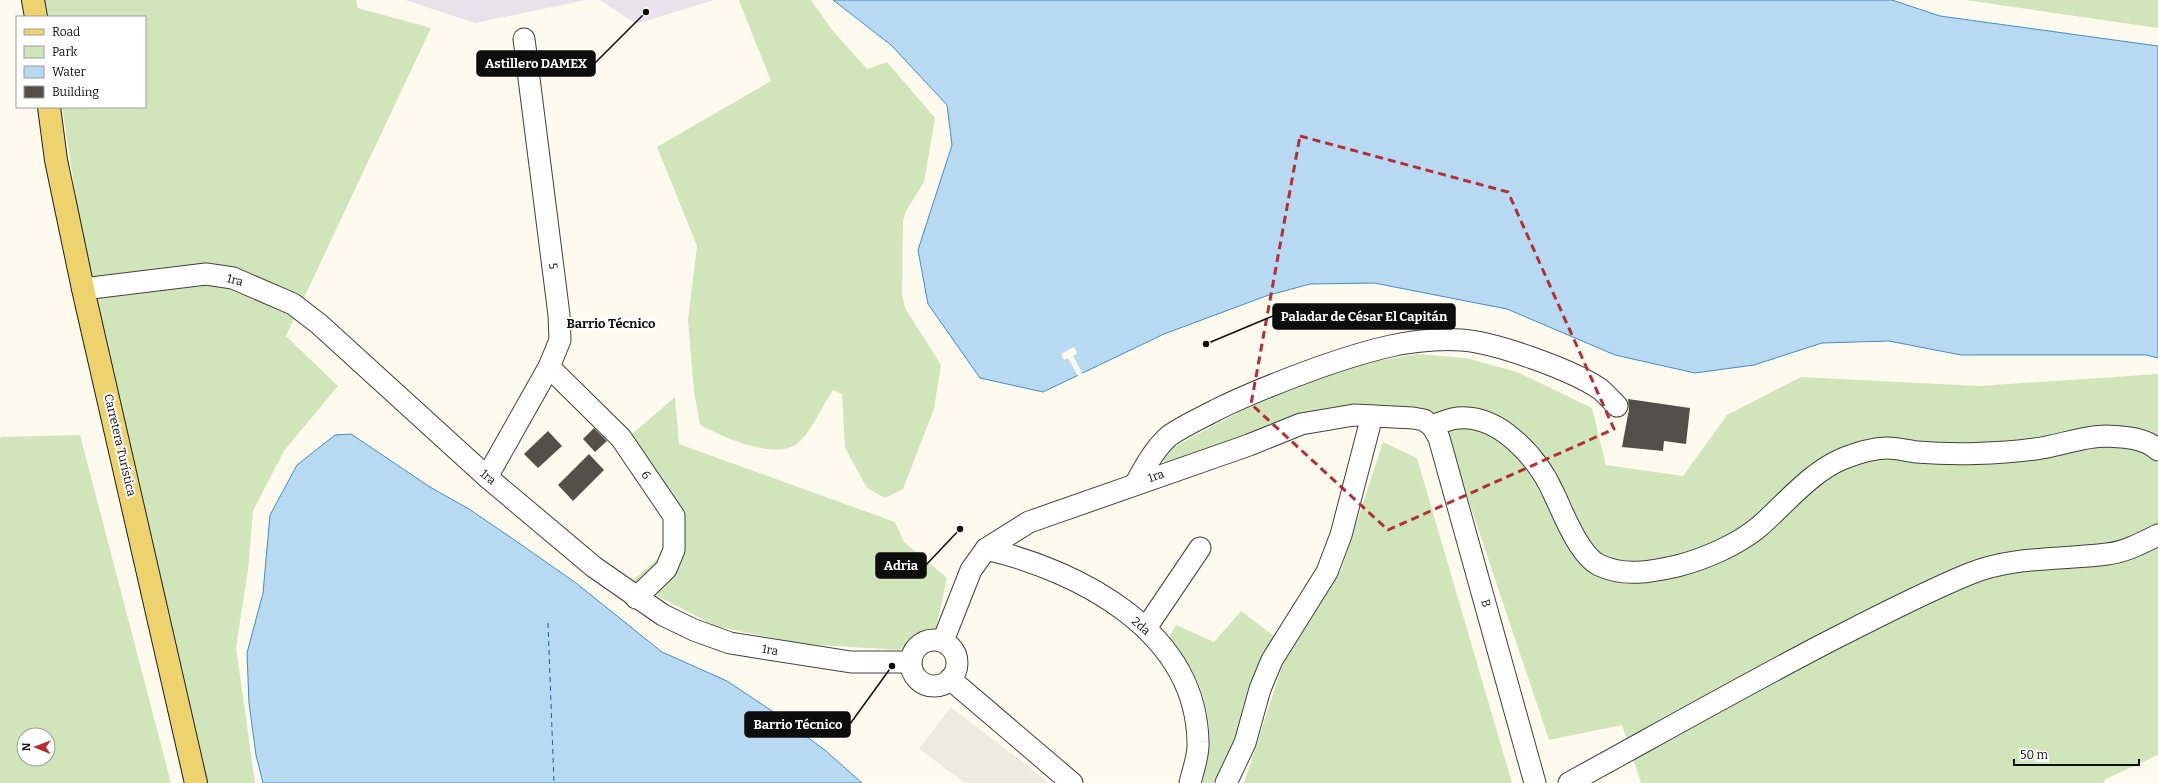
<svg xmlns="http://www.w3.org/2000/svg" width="2158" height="783" font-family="Bitter,serif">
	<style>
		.industrial { fill: #eae2eb }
		.green { fill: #d0e6ba; fill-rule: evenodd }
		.plaza { fill: #edeade }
		.water { fill: #b7daf2; stroke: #438dc3 }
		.pier { fill: #fefbee }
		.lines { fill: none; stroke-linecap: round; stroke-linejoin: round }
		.ferry { stroke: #1f5f96; stroke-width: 1; stroke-dasharray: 5 4; stroke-linecap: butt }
		.building { fill: #554f4a }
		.minor-casing { stroke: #404040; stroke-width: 23 }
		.major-casing { stroke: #1e1e1e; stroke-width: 24 }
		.minor { stroke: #fff; stroke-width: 21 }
		.major { stroke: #eed26e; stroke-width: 22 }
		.marked { fill: none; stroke: #b32f32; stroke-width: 3; stroke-dasharray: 8 5; stroke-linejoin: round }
		.labels { text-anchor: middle; stroke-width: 4; stroke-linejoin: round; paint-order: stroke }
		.street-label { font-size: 12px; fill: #0d0d0d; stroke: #fff }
		.neighbourhood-label { font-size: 13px; font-weight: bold; fill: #0d0d0d; stroke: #fff }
		.leader { fill: none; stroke: #0d0d0d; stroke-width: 1.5 }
		.callout-dot { fill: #0d0d0d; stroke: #fff; stroke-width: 1.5 }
		.callout { fill: #0d0d0d; stroke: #0d0d0d; stroke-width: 1.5 }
		.callout-label { font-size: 13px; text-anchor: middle; font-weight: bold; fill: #fff }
	</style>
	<rect width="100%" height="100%" fill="#fefbee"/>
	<g class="industrial">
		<polygon points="405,0 586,0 475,23"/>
		<polygon points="600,0 714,0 636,24"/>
	</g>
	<g class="green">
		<polygon points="45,0 356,0 358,8 431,28 286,336 338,386 284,451 253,511 248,570 236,647 255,783 205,783 85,255 62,107 145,107 145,17 48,17"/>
		<path d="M740 0H811L833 31 867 69 887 62 935 118 924 182 906 211 903 221 902 295 905 308 941 365 934 409 903 489 885 498 867 488 845 448 842 394 833 390C822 406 814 427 800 441 779 463 723 437 700 425L694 392 688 320 697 246 657 147 771 81 739 1Z"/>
		<polygon points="1966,0 2158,0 2158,28"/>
		<polygon points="1418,354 1465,358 1517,372 1592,408 1606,465 1683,476 1727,415 1801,377 1978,386 2158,374 2158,755 2106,779 2103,783 1641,783 1622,725 1549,740 1450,445 1393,410 1168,465 1162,459 1167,451 1257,402 1353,365"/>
		<polygon points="675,397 679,444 895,522 904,542 947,578 936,628 917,633 900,650 802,644 715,626 631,582 663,554 682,513 625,440"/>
		<path d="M80 435 171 783H0V439L1 437ZM24 735H48V759H24Z"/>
		<polygon points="1383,442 1417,458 1512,783 1244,783 1290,642 1341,570"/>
		<path d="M1241 611 1274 636 1259 667 1238 736 1216 783H1196C1200 773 1206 762 1208 751 1213 725 1204 692 1192 670 1185 658 1174 651 1169 637L1176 625 1214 642Z"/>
	</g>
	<polygon class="plaza" points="951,707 1047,781 1045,783 965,783 919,749"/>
	<g class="water">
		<polygon points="833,0 1892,0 1940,16 2158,46 2158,358 2146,355 1961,355 1889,341 1822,343 1754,365 1695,373 1615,355 1507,309 1374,283 1310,284 1266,296 1164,334 1043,392 980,378 928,304 918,250 952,145 947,105 891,45"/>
		<polygon points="351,434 430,487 469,509 513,539 576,583 662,652 727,681 775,713 826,751 862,783 263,783 256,755 249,703 247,653 263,593 270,515 297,465 335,435"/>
	</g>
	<polygon class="pier" points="1074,347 1077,353 1073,356 1083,374 1078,376 1068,358 1064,360 1061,354"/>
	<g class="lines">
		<polyline class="ferry" points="548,623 554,783"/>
	</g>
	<g class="building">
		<polygon points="1628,399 1690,408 1686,444 1664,441 1663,451 1622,447 1629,409"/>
		<polygon points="594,428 607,441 595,452 583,439"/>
		<polygon points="548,431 562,446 538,468 524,454"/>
		<polygon points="589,454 604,470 573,501 558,485"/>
	</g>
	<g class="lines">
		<defs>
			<g id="minor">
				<polyline points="83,289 206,274 233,278 293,304 319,324 487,477 594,567 663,615 694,630 730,643 851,662 911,662"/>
				<polyline points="549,367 621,438 674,516 674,550 666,569 636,598"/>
				<path d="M1432 426C1438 424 1445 421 1452 419 1497 410 1538 458 1554 494 1563 513 1579 555 1599 565 1624 577 1651 572 1677 566 1705 559 1739 544 1760 526 1786 503 1810 473 1842 459 1857 453 1872 448 1887 448 1897 448 1907 451 1917 452 1953 455 1999 454 2035 449 2059 446 2083 436 2106 436 2124 437 2144 437 2158 450"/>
				<polyline points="487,477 549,367 560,340 559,315 524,39"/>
				<path d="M1136 483C1144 468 1155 448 1169 436 1183 426 1201 418 1216 410 1250 393 1284 380 1320 367 1366 351 1411 337 1461 340 1495 342 1572 370 1600 389 1606 394 1612 401 1617 406"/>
				<path d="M986 549C1080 571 1196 631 1198 742 1199 755 1193 770 1190 783"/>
				<polyline points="1146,628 1200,548"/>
				<circle cx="934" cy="663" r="23"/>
				<polyline points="943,641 971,570 986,549 1029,522 1249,445 1301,424 1354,415 1413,418 1424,420 1432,426 1439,438 1535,783"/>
				<polyline points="950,679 1072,783"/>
				<polyline points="1226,783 1245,743 1260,689 1272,660 1327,572 1341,535 1372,416"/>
				<path d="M1569 783C1653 737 1736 690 1820 646 1869 621 1918 595 1969 574 2013 556 2060 560 2107 554 2125 552 2142 543 2158 535"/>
			</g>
			<g id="major">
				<polyline points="33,0 36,17"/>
				<polyline points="49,107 56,160 83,289 196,783"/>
			</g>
		</defs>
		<use href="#minor" class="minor-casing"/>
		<use href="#major" class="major-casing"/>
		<use href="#minor" class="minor"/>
		<use href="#major" class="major"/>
	</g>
	<path class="marked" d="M1300 136 1508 192 1614 429 1388 530 1251 404Z"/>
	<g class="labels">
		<g class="street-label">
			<text transform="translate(553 266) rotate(83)" y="4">5</text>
			<text transform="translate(235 280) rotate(15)" y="4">1ra</text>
			<text transform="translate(120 445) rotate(77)" y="4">Carretera Turística</text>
			<text transform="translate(646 475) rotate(56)" y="4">6</text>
			<text transform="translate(1156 476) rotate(-19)" y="4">1ra</text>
			<text transform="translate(488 477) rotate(41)" y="4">1ra</text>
			<text transform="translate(1486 603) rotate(74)" y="4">B</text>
			<text transform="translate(1141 626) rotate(42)" y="4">2da</text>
			<text transform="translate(770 650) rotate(10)" y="4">1ra</text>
		</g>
		<g class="neighbourhood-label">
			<text x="611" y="328">Barrio Técnico</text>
		</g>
	</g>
	<path class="leader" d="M646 12L595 63M1206 344L1273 316M960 529L926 565M892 666L850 724"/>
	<g class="callout-dot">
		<circle cx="646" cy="12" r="4"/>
		<circle cx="1206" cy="344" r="4"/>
		<circle cx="960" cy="529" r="4"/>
		<circle cx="892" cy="666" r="4"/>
	</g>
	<g class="callout">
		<rect x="477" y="51" width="118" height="25" rx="4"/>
		<rect x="1273" y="304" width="182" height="25" rx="4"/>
		<rect x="876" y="553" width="50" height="25" rx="4"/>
		<rect x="745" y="712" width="105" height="25" rx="4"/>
	</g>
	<g class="callout-label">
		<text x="536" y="68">Astillero DAMEX</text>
		<text x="1364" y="321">Paladar de César El Capitán</text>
		<text x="901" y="570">Adria</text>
		<text x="798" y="729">Barrio Técnico</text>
	</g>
	<rect x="16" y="16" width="130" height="92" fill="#ffffff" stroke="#9e9e9e"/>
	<rect x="24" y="29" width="20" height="6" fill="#eed26e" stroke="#9e9e9e"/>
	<text x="52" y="36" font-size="12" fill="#0d0d0d">Road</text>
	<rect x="24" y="46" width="20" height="12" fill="#d0e6ba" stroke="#9e9e9e"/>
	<text x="52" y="56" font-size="12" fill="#0d0d0d">Park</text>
	<rect x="24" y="66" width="20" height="12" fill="#b7daf2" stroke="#9e9e9e"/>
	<text x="52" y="76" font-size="12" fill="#0d0d0d">Water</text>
	<rect x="24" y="86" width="20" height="12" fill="#554f4a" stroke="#9e9e9e"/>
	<text x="52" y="96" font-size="12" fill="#0d0d0d">Building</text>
	<g transform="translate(36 747) rotate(271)"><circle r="19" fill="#ffffff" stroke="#9e9e9e"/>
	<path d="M0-3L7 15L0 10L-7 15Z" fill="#b32f32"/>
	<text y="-6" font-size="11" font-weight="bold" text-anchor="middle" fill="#0d0d0d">N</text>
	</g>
	<path d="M2014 759v6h125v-6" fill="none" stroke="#0d0d0d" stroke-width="2"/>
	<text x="2020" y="759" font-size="12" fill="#0d0d0d" stroke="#ffffff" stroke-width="3" paint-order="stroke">50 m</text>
</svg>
